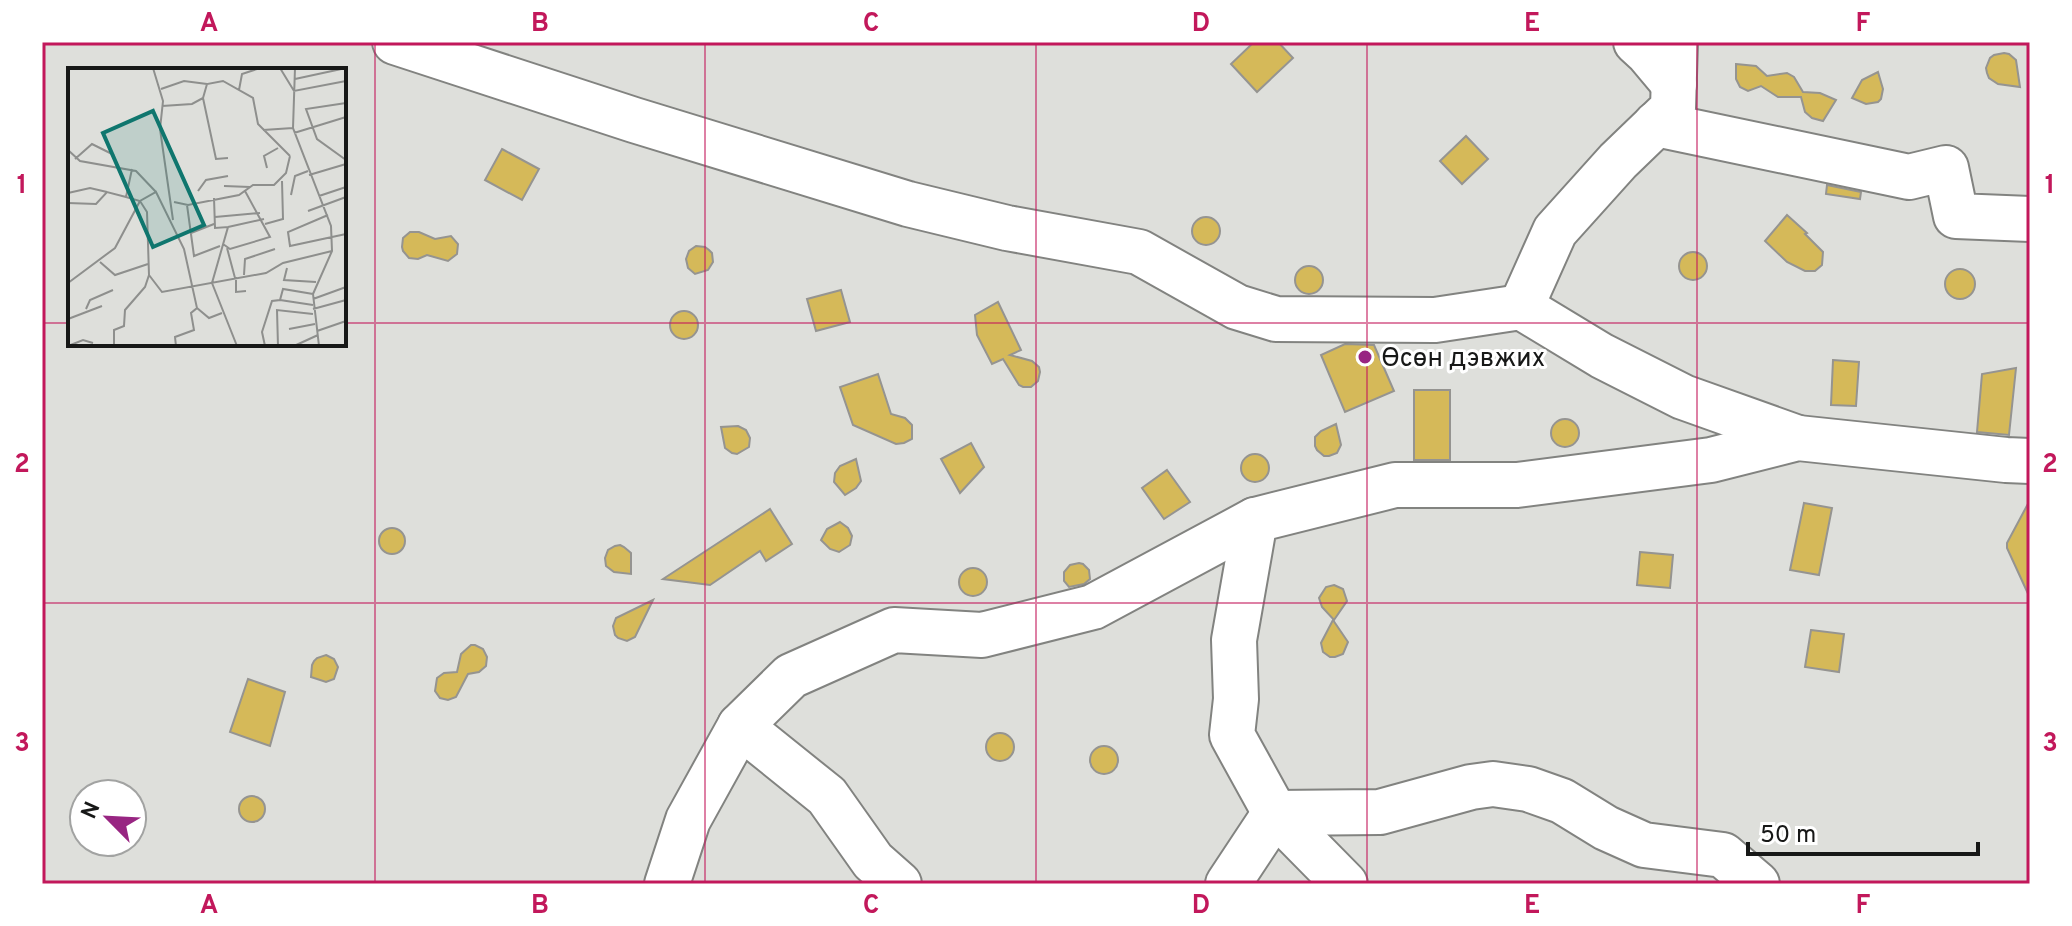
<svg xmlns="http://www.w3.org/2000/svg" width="2072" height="926" font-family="Overpass,sans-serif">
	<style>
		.building { fill: #d5b959; stroke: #959491; stroke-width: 2 }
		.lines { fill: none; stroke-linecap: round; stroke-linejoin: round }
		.minor-casing { stroke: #828380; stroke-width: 48 }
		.minor { stroke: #fff; stroke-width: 44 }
		.grid { fill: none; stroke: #c2185b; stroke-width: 2; stroke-opacity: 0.55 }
		.poi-dot { fill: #982582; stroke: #fff; stroke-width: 3 }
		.labels { text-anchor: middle; stroke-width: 6; stroke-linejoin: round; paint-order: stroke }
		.poi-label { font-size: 26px; fill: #171817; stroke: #fff; text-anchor: start }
		.inset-road { fill: none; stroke: #8e8f8d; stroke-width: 2 }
		.view { fill: #0f766e; fill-opacity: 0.15; stroke: #0f766e; stroke-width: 4 }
		.inset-edge { fill: none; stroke: #171817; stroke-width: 4 }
		.neatline { fill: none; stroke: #c2185b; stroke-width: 3 }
		.grid-label { font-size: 26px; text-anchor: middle; font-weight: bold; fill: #c2185b }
	</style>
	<rect width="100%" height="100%" fill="#dedfdb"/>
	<g class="building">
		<polygon points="1254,42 1278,42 1293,58 1257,92 1231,64"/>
		<polygon points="2004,53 2009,54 2016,60 2020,87 1998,84 1989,78 1987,73 1986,68 1990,58 1994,55"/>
		<polygon points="1736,64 1756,66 1767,76 1787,73 1794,77 1803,92 1820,93 1836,100 1823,121 1812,118 1805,112 1801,97 1778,97 1761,86 1748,91 1740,87 1736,79"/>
		<polygon points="1878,72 1883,89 1881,99 1878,102 1866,104 1852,98 1862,80"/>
		<polygon points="1466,136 1488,159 1462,184 1440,161"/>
		<polygon points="502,149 539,169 522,200 485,180"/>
		<polygon points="1827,185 1861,192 1860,199 1826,194"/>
		<polygon points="1787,215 1807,233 1805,234 1823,252 1822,265 1815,271 1805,271 1787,262 1765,241"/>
		<circle cx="1206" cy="231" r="14"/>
		<polygon points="410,232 419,232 435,239 451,236 458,244 457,254 448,261 427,255 418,259 409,258 403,251 402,247 403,238"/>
		<polygon points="696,246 705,247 709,250 712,253 713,262 708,270 695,274 688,268 686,259 689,251"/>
		<circle cx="1693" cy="266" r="14"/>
		<circle cx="1309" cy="280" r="14"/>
		<circle cx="1960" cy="284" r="15"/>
		<polygon points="841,290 850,322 816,331 807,299"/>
		<polygon points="998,302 1021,350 1010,355 1032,361 1039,367 1040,372 1038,381 1031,387 1023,387 1019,385 1003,359 992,364 977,335 975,315"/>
		<circle cx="684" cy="325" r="14"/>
		<polygon points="1345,344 1374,345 1394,391 1345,412 1321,355"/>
		<polygon points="1833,360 1859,362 1856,406 1831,405"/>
		<polygon points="2016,368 2009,435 1977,432 1982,374"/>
		<polygon points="878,374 891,414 905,418 912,425 912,439 904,443 896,444 853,425 840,387"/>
		<rect x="1414" y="390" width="36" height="70"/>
		<circle cx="1565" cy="433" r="14"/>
		<polygon points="1336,424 1341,445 1337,453 1329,456 1324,456 1317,450 1315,446 1315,437 1321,431"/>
		<polygon points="738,426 746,430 750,438 749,447 737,454 732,453 725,448 721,427"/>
		<polygon points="971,443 984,467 960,493 941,459"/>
		<circle cx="1255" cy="468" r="14"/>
		<polygon points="856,459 861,481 856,488 845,495 834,482 835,473 840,466"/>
		<polygon points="1167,470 1190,502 1164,519 1142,488"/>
		<polygon points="2030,500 2030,598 2007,548 2007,543"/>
		<polygon points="1804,503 1832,508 1819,575 1790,570"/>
		<polygon points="770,509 792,544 766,561 760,551 710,585 663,579"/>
		<polygon points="840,522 848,528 852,536 850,545 839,552 830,549 821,540 827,529"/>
		<circle cx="392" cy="541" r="13"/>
		<polygon points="620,545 624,547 631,553 631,574 614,572 606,566 605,558 608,550 615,546"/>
		<polygon points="1640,552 1673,555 1670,588 1637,585"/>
		<polygon points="1079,563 1083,564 1089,570 1090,579 1084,584 1069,587 1064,581 1064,572 1070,565"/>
		<circle cx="973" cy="582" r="14"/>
		<polygon points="1334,585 1343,589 1347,601 1334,620 1322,607 1319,598 1326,587"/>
		<polygon points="653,600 635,637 627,641 618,638 615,635 613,626 616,618"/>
		<polygon points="1333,620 1348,642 1343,654 1335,657 1330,657 1323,652 1321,643"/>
		<polygon points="1811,630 1844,634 1839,672 1805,667"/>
		<polygon points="471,645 475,645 483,649 487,657 486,666 479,672 468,674 456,697 448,700 440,698 435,691 437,678 444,673 457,672 461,654"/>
		<polygon points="326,655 334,659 338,667 334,679 326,682 311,677 312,665 314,661 317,658"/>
		<polygon points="248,679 285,692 270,746 230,732"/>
		<circle cx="1000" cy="747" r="14"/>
		<circle cx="1104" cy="760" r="14"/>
		<circle cx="252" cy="809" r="13"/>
	</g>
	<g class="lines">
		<defs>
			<g id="minor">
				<polyline points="395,42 634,120 908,204 1007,228 1139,252 1237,307 1276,319 1435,320 1521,307 1602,356 1683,397 1798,438"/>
				<polyline points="1636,42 1648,53 1674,84"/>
				<polyline points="1656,124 1909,177 1946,168 1956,216 2030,219"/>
				<polyline points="1521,307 1555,231 1618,161 1673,108 1675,42"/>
				<polyline points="740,726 827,796 873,861 899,884"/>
				<polyline points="667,884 688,820 740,726 791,676 894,630 982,635 1093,607 1255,520"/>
				<polyline points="1228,884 1275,813 1380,812 1471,787 1493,784 1528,789 1562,801 1606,828 1644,845 1723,855 1757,884"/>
				<polyline points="1345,884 1275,813 1232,735 1236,699 1234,640 1255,520 1395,485 1517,485 1711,460 1798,438 2006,460 2030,461"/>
			</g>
		</defs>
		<use href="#minor" class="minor-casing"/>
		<use href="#minor" class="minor"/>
	</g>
	<path class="grid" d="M375 42V884M705 42V884M1036 42V884M1367 42V884M1697 42V884M42 323H70M344 323H2030M42 603H2030"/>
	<circle class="poi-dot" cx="1365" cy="357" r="8"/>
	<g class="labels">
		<g class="poi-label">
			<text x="1381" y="366">Өсөн дэвжих</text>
		</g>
	</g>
	<g transform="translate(68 68)">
		<rect width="278" height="278" fill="#dedfdb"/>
		<path class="inset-road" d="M85 0 95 33 92 61 105 152M212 0 226 23 278 13M227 0 225 60 263 158 264 183 245 226 251 278M227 11 278 0M93 21 116 13 139 16M171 22 174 6 192 0M135 30 148 91 160 90M278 35 238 41 249 71 278 92M94 38 124 36 135 30 139 16 155 13 185 30 190 56 222 88M195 62 225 60M226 65 278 49M0 82 12 93 68 103 88 124M7 91 24 76 46 87M199 100 196 88 210 80M64 101 58 129 72 133 79 144 81 207 94 224 198 205 215 195 264 183M241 107 278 96M156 118 182 119M130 123 138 112 160 108M0 125 22 120 39 124M223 127 227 108 240 103M251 128 278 119M146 130 147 160 160 159 144 215 169 278M106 134 120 137 171 127 185 117H206L218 105 222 88M0 135 28 136 39 124 58 129M119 137 126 188 152 178M240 143 278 129M260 147 220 164 222 178 278 166M147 149 192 145M197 156 215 151 214 113M160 159 196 151M123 165 146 156M155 176 162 181 202 169 177 123M159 180 167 210M32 194 47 207 80 196M219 200 216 212 248 214M176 207 177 191 207 181M168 209V224L178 223M0 215 47 180 72 133 88 124 116 181 129 240 123 245 126 262 107 269 108 278M245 231 278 219M212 232 245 237M129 240 141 250 154 245M18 241 22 232 45 222M245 241 278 232M0 251 34 238M221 261 247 256M249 263 278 253M0 278 15 272 25 275M46 278V262L56 258 57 242 77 219 81 207M197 278 194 264 204 233 212 232 215 221 245 226M210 278 209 242 245 246M226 278 250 267"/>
		<path class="view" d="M85 43 136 157 85 179 35 65Z"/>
		<rect width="278" height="278" class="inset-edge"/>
	</g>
	<rect width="2072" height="926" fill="none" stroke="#ffffff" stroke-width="88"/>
	<g transform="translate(108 818) rotate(294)"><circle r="38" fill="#ffffff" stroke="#a2a3a2" stroke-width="2"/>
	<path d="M0-6L14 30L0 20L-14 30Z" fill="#982582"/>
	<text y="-12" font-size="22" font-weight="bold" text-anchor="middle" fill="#171817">N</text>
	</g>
	<path d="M1748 842v12h230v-12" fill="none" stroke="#171817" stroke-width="4"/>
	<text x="1760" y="842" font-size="24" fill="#171817" stroke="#ffffff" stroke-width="6" paint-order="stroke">50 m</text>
	<rect x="44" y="44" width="1984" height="838" class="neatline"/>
	<g class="grid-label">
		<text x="209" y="31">A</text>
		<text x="540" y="31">B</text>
		<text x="871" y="31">C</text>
		<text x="1201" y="31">D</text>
		<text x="1532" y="31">E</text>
		<text x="1863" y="31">F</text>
		<text x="22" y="193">1</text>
		<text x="2050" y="193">1</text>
		<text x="22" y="472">2</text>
		<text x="2050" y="472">2</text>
		<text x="22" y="751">3</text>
		<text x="2050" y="751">3</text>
		<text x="209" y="913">A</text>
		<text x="540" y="913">B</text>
		<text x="871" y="913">C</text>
		<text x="1201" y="913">D</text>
		<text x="1532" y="913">E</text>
		<text x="1863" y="913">F</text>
	</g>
</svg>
